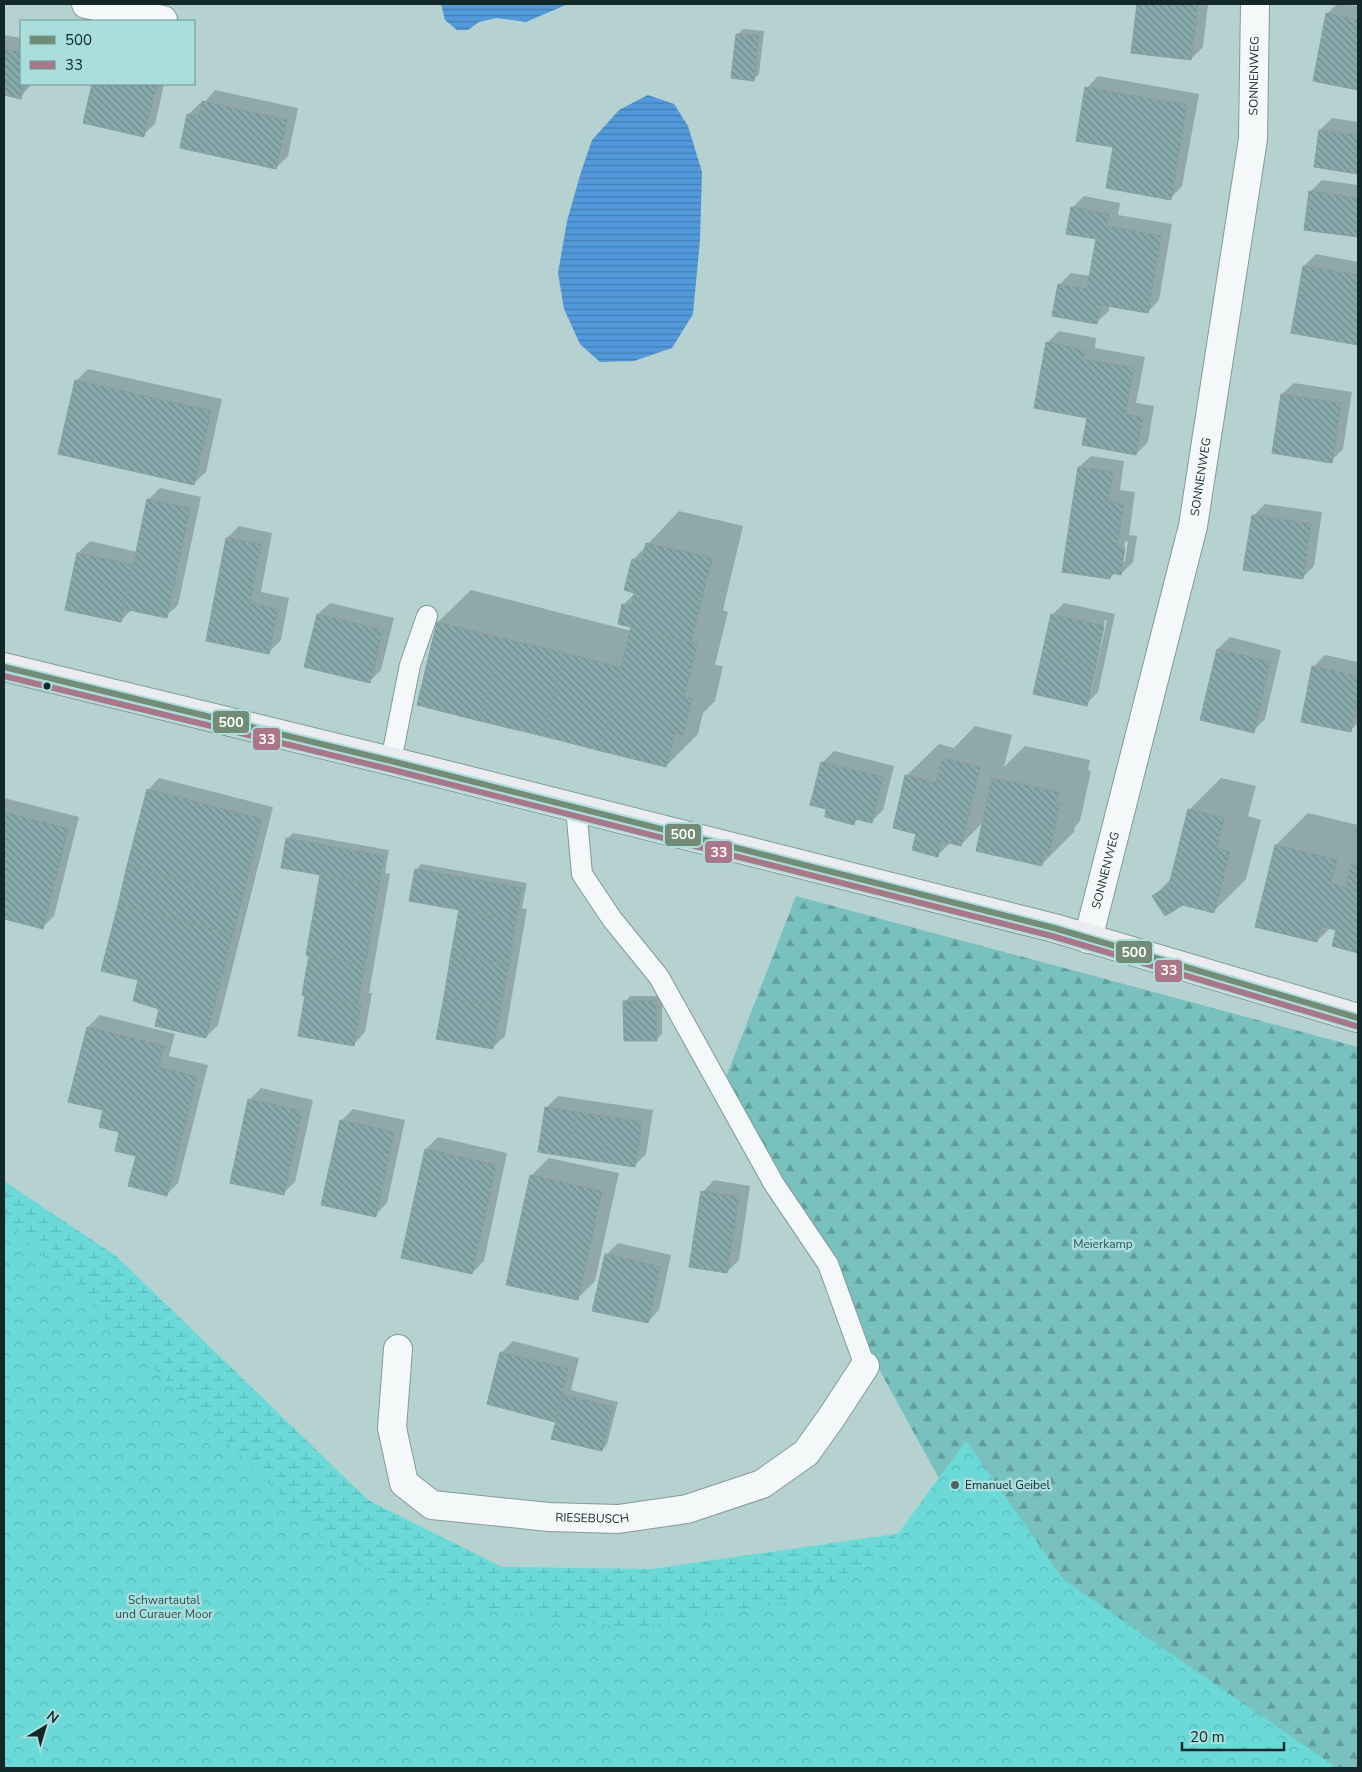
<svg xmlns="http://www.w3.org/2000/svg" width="1362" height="1772" font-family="'Nunito Sans',sans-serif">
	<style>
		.forest { fill: url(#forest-firs) }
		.wetland { fill: url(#wetland-marsh) }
		.park { fill: url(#park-crowns) }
		.water { fill: url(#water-rules) }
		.shadow { fill: #0003; fill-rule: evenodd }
		.building { fill: url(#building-back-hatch); stroke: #879ea0 }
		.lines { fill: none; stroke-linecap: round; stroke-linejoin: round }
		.service-casing { stroke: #849a99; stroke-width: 22 }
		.minor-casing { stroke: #849a99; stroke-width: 30 }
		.secondary-casing { stroke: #849a99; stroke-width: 30 }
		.service { stroke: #f4f8f8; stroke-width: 20 }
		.minor { stroke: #f4f8f8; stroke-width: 28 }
		.secondary { stroke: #eaecef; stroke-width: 28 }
		.bus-1-casing { stroke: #a9dedc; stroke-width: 10 }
		.bus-2-casing { stroke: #a9dedc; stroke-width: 10 }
		.bus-1 { stroke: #728c75; stroke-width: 6 }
		.bus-2 { stroke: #ac7689; stroke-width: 6 }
		.bus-dot { fill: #132828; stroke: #a9dedc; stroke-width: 2 }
		.poi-dot { fill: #4c6463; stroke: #a9dedc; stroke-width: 2 }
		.labels { text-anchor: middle; stroke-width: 5; stroke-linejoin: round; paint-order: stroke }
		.street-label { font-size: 12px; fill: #132828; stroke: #a9dedc }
		.park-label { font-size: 12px; fill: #325352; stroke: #a9dedc }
		.poi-label { font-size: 12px; fill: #132828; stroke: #a9dedc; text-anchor: start }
		.line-badge { stroke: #a9dedc; stroke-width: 2 }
		.badge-label { font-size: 14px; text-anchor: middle; font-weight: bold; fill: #fff }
	</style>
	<defs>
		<pattern id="forest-firs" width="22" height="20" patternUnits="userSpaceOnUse" patternTransform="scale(1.25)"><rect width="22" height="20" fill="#78c1bf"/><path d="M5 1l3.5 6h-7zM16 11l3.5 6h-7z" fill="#619d9b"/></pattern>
		<pattern id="wetland-marsh" width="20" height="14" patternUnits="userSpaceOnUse" patternTransform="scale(1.25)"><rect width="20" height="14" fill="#6ad9d7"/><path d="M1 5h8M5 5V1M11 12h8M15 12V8" fill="none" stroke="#5bbab9"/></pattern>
		<pattern id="park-crowns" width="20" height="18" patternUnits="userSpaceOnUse" patternTransform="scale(1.25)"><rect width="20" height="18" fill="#6ad9d7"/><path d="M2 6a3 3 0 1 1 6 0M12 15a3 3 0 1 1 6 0" fill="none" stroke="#5bbab9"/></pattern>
		<pattern id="water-rules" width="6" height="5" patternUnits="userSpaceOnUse" patternTransform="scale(1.25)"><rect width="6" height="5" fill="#529adb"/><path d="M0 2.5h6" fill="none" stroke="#437eb2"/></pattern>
		<pattern id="building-back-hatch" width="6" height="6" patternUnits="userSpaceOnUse" patternTransform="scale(1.25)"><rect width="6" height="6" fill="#89aaad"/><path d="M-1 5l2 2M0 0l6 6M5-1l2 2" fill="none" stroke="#6f8a8d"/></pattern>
	</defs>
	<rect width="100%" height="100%" fill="#b5d2d1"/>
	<polygon class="forest" points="796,896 1358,1047 1358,1768 1269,1768 964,1524 723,1085"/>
	<polygon class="wetland" points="4,1181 116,1256 368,1500 502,1567 652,1569 964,1524 1069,1588 4,1768"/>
	<polygon class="park" points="4,1216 335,1551 429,1603 637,1628 797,1600 878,1561 966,1441 1064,1580 1331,1764 1335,1768 4,1768"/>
	<g class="water">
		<polygon points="441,4 568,4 526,22 496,18 479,22 468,30 457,30 445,20"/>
		<polygon points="648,95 674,104 688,126 702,172 700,240 693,314 672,348 634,361 600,362 580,344 564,309 558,273 567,221 581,172 592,140 619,110"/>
	</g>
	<g class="shadow">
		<polygon points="1139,4 1208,4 1203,47 1191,59 1133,52"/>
		<polygon points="1337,4 1358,6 1358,88 1314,80 1327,14"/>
		<polygon points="743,29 764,31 759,74 754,79 738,34"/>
		<polygon points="4,35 21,38 21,84 32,84 20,97 4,94"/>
		<polygon points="1098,76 1199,94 1182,186 1171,198 1115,146 1087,88"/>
		<polygon points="94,84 164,84 155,124 143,135 84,122"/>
		<polygon points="215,90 298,108 288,156 276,168 188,115 200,103 203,104"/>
		<polygon points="1332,118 1358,122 1358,173 1315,166 1320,130"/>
		<polygon points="1322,180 1358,185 1358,236 1305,228 1310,192"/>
		<polygon points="1084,196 1120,203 1118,215 1172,224 1159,300 1148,312 1110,305 1109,311 1097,322 1059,285 1071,273 1090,276 1097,238 1072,208"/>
		<polygon points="1316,254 1358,262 1358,344 1304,266"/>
		<polygon points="1059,331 1096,338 1095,348 1145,357 1136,403 1154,406 1148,442 1136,454 1088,417 1047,343"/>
		<polygon points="88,369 222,399 206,472 194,483 76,381"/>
		<polygon points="1294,383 1352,392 1343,449 1331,461 1282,394"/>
		<path d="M1091 456 1124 461 1120 490 1135 492 1129 535 1137 536 1133 562 1121 574 1116 572 1110 578 1079 467ZM1125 541 1128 542 1125 561 1122 564Z"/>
		<polygon points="160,488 201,497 178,605 166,616 132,609 121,621 78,553 90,541 137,552 148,500"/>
		<polygon points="1265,504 1322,512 1314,566 1302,578 1253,516"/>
		<polygon points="679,511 743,526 723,610 728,612 715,665 723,666 715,701 703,713 698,734 666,766 418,704 438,622 471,590 632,631 633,626 619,623 624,604 636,592 633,560"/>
		<polygon points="239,526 272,533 261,592 289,598 281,640 269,652 207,640 227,538"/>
		<polygon points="330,603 394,618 381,670 369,682 318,614"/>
		<path d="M1064 603 1115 614 1098 692 1086 704 1052 615ZM1105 620H1107L1091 692H1088Z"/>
		<polygon points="1230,637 1281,650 1265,719 1253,731 1218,649"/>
		<polygon points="1325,655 1358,662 1358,723 1350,731 1313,667"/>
		<polygon points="975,726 1012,735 1004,767 1025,746 1090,760 1088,770 1091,771 1080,821 1075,827 1074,832 1041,865 983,822 961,845 951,842 938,855 918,833 906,776 939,744 954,748"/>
		<polygon points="834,751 894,766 883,810 871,822 859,818 853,824 828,808 822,763"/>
		<polygon points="159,778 273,807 218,1025 206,1037 161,1008 139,979 148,790"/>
		<polygon points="1221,778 1256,786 1248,816 1261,820 1246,879 1214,911 1154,896 1173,877 1189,810"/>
		<polygon points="4,798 79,817 54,916 42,928 4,918"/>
		<polygon points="1308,813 1358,825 1358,951 1333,945 1337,929 1331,927 1317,941 1276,845"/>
		<polygon points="293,833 389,850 385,873 390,874 369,993 372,993 365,1032 354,1044 300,1035 322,876 323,874 287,839"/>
		<polygon points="421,864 527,883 522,908 527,909 505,1036 493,1047 438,1038 461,909 416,870"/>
		<polygon points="630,996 662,996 662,1034 657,1039 625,1002"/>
		<polygon points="100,1015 175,1034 169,1056 208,1065 178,1183 166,1195 105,1109 69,1101 88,1027"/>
		<polygon points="261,1088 313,1100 295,1182 283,1193 249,1100"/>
		<polygon points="558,1096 653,1110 646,1154 634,1166 546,1108"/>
		<polygon points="353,1109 405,1120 387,1203 375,1215 341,1121"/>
		<polygon points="438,1137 507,1153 484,1261 472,1273 426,1149"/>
		<polygon points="549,1158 619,1173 595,1281 577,1299 531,1176"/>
		<polygon points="714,1180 750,1186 739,1260 727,1272 703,1192"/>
		<polygon points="618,1243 671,1255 659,1310 648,1322 606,1255"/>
		<polygon points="513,1341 579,1358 571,1390 618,1402 607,1444 602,1450 558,1417 554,1421 501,1353"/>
	</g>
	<g class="building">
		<polygon points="1137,4 1198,4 1191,60 1131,53"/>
		<polygon points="1326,13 1358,20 1358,90 1313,81"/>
		<polygon points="736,34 759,36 754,81 731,78"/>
		<polygon points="4,49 21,52 21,84 24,84 21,99 4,95"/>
		<polygon points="92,84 148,84 156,86 144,137 83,123"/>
		<polygon points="1085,87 1187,105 1171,200 1106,188 1113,147 1076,141"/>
		<polygon points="202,101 287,120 276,169 180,148 187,114 199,116"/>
		<polygon points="1319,130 1358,135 1358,174 1314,167"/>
		<polygon points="1309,191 1358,198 1358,237 1304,230"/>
		<polygon points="1071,207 1109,214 1107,226 1161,236 1148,313 1101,305 1097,324 1052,316 1058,284 1087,289 1096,239 1066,234"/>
		<polygon points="1303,266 1358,275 1358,345 1291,333"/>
		<polygon points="1046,342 1085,350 1083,359 1134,368 1125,414 1143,418 1136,455 1082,445 1087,418 1034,408"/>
		<polygon points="75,380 211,411 194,485 58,454"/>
		<polygon points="1281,394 1341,403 1332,463 1272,453"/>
		<polygon points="1078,467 1113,472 1108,501 1124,504 1117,546 1125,548 1121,575 1111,573 1110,579 1062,572"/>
		<polygon points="147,499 190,508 167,618 124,609"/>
		<polygon points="1252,515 1311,524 1303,579 1243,570"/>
		<polygon points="226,538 261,544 250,603 278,609 269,654 206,641"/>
		<polygon points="646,543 712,558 691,642 618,624 622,604 631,606 634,593 624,590 632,559 641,562"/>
		<polygon points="77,553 133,565 121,622 65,610"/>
		<polygon points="317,614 383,630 370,683 304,667"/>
		<polygon points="1051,614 1104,626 1096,666 1042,654"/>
		<polygon points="437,622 501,638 480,721 417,705"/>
		<polygon points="631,627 697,644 684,697 692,698 683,735 675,733 666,767 601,751"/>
		<polygon points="501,638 564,653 543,736 480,721"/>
		<polygon points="1217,649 1270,662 1254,733 1200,720"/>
		<polygon points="564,653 621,668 601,751 543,736"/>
		<polygon points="1042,654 1096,666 1087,706 1033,694"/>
		<polygon points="1312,666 1358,676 1358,698 1351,732 1301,722"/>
		<polygon points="942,758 980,767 961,846 941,841 938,857 912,850 916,834 893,828 905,775 936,783"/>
		<polygon points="821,762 883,777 872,823 855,819 854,825 825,817 826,809 810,805"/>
		<polygon points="992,778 1059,792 1056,802 1060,803 1049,855 1044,854 1042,866 976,851"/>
		<polygon points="147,789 262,819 243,895 127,866"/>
		<polygon points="1188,809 1224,818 1217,848 1230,852 1214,913 1183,905 1165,916 1152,896 1169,885"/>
		<polygon points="4,812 68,829 43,929 4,919"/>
		<polygon points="286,838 384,856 379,885 281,868"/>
		<polygon points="1275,845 1337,860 1331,883 1346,888 1351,864 1358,866 1358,953 1332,946 1336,930 1321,926 1317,942 1255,927"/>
		<polygon points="127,866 243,895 233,934 118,905"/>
		<polygon points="415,869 522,888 516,920 409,901"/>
		<polygon points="320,875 379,885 365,965 306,955"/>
		<polygon points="118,905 233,934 206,1038 155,1026 159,1009 133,1001 138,980 101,971"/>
		<polygon points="459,910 516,920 509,964 451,954"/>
		<polygon points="451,954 509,964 501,1007 444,997"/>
		<polygon points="309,955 365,965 358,1004 302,995"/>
		<polygon points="305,995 361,1005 354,1046 298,1036"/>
		<polygon points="444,997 501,1007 493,1049 436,1039"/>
		<polygon points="623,1001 656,1001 657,1041 624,1041"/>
		<polygon points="87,1027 164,1046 158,1067 197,1077 167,1196 128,1186 136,1156 115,1151 119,1132 99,1127 103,1110 68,1102"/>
		<polygon points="248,1099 302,1111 284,1195 230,1183"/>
		<polygon points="545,1107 577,1112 570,1157 538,1152"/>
		<polygon points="577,1112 609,1117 603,1162 570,1157"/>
		<polygon points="609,1117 642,1122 635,1167 603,1162"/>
		<polygon points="340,1120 394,1132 376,1217 321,1205"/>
		<polygon points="425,1149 496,1165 472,1274 401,1258"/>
		<polygon points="530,1175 602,1191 578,1300 506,1285"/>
		<polygon points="701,1191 739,1197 727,1273 689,1267"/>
		<polygon points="605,1254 660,1267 648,1323 592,1311"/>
		<polygon points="500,1352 568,1369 555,1422 487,1404"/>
		<polygon points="563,1395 613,1407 602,1451 551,1439"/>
	</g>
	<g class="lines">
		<defs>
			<g id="service">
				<polyline points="391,761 410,665 427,616"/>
				<polyline points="576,808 582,874 612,919 659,977 774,1184 828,1264 865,1366"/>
			</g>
			<g id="minor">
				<polyline points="86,4 163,20"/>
				<path id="s1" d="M1088 939 1193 526 1253 139 1255 4"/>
				<path id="s2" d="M398 1349 392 1428 404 1483 432 1505 549 1517 618 1519 687 1509 762 1484 806 1453 831 1418 865 1366"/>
			</g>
			<polyline id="secondary" points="4,667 391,761 1054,928 1358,1018"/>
		</defs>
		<use href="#service" class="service-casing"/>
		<use href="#minor" class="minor-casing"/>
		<use href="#secondary" class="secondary-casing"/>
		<use href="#service" class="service"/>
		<use href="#minor" class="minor"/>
		<use href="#secondary" class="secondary"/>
		<defs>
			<polyline id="bus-1" points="4,667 391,761 1054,928 1358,1018"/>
			<polyline id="bus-2" points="4,676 389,769 1052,936 1356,1026"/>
		</defs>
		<use href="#bus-1" class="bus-1-casing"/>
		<use href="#bus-2" class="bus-2-casing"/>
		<use href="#bus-1" class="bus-1"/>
		<use href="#bus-2" class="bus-2"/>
	</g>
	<circle class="bus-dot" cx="47" cy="686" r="4.5"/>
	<circle class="poi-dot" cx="955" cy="1485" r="5"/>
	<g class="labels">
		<g class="street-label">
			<text dy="4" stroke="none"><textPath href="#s1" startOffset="881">SONNENWEG</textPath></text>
			<text dy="4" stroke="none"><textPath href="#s1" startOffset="476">SONNENWEG</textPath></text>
			<text dy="4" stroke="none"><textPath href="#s1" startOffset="71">SONNENWEG</textPath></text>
			<text dy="4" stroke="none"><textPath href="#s2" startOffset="332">RIESEBUSCH</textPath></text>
		</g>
		<g class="park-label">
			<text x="1103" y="1248">Meierkamp</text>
			<text x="164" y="1604">Schwartautal<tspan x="164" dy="14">und Curauer Moor</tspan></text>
		</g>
		<g class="poi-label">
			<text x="965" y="1489">Emanuel Geibel</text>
		</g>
	</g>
	<g class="line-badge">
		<rect x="212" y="710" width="38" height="24" rx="5" fill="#728c75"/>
		<rect x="252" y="727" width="29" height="24" rx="5" fill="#ac7689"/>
		<rect x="664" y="823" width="38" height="24" rx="5" fill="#728c75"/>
		<rect x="704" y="840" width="29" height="24" rx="5" fill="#ac7689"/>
		<rect x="1115" y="940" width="38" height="24" rx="5" fill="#728c75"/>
		<rect x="1154" y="959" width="29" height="24" rx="5" fill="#ac7689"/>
	</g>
	<g class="badge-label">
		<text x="231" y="727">500</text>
		<text x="267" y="744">33</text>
		<text x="683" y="839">500</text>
		<text x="719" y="857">33</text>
		<text x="1134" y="957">500</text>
		<text x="1169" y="975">33</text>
	</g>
	<rect width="1362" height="1772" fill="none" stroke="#132828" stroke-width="10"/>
	<rect x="20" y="20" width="175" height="65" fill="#a9dedc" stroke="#6d9594"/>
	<rect x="30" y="36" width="25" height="8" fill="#728c75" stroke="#6d9594"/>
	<text x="65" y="45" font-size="15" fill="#132828">500</text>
	<rect x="30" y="61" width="25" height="8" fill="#ac7689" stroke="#6d9594"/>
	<text x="65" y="70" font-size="15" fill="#132828">33</text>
	<g transform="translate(45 1727) rotate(38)" stroke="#a9dedc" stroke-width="4" paint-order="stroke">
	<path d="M0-4L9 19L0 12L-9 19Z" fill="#132828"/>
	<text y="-8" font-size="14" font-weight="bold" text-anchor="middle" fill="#132828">N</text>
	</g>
	<path d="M1182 1742v8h102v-8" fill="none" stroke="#132828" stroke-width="2.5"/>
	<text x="1190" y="1742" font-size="15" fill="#132828" stroke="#a9dedc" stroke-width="4" paint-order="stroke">20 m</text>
</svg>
